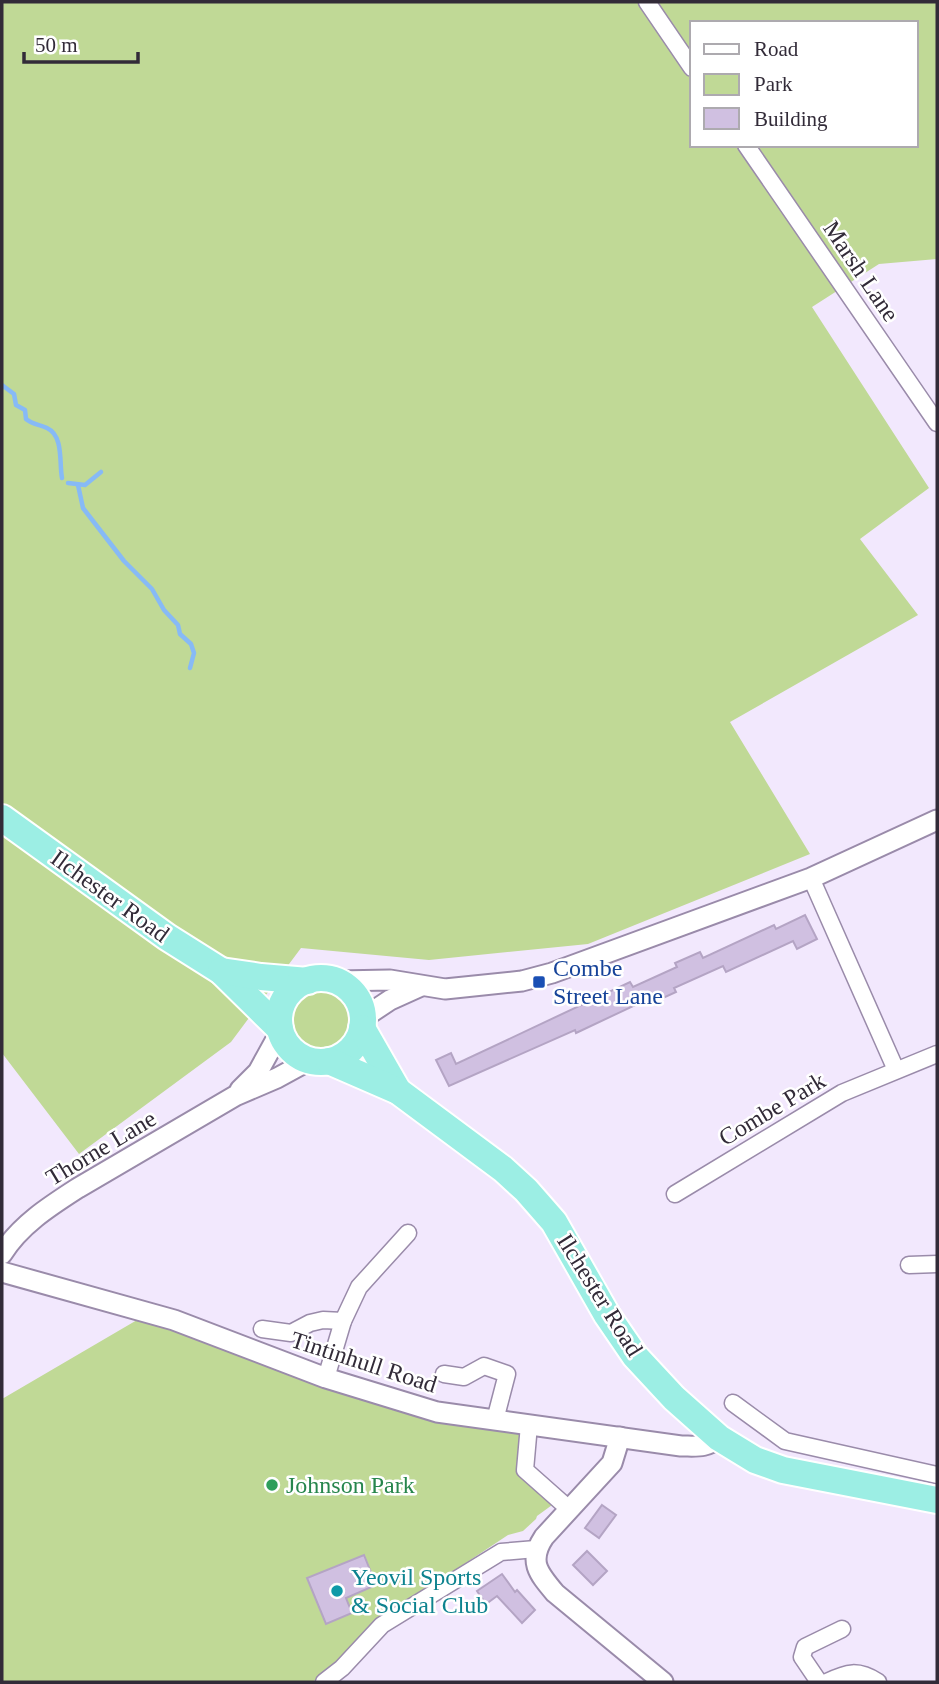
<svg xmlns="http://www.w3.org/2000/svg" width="939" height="1684" font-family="Georgia,serif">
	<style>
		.green { fill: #c0d996; fill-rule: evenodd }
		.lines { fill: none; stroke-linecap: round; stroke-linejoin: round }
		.stream { stroke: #87baf6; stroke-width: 4.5 }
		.building { fill: #d0c0e1; stroke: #b4a4c4; stroke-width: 2 }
		.minor-casing { stroke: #9a8baa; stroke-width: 19 }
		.tertiary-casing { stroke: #9a8baa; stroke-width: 23 }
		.trunk-casing { stroke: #fff; stroke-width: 30 }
		.minor { stroke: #fff; stroke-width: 16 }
		.tertiary { stroke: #fff; stroke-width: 19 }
		.trunk { stroke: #9ceee4; stroke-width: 26 }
		.transit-dot { fill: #1a4fb4; stroke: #fff; stroke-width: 2.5 }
		.leisure-dot { fill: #2e9e5b; stroke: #fff; stroke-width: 2.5 }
		.culture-dot { fill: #0f9aa8; stroke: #fff; stroke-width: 2.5 }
		.labels { text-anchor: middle; stroke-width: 5; stroke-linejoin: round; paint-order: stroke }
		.street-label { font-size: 24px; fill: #322b38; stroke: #fff }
		.transit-label { font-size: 24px; fill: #164399; stroke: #fff; text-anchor: start }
		.leisure-label { font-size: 24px; fill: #27864d; stroke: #fff; text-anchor: start }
		.culture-label { font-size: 24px; fill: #0d838f; stroke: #fff; text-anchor: start }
	</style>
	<rect width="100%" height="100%" fill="#f2e8fd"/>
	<g class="green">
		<path d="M2 2H937V259L879 264 812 307 929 488 860 539 918 615 730 722 810 854 588 944 429 960 301 948 231 1042 79 1154 2 1053ZM692 23H916V145H692Z"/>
		<circle cx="322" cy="1019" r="33"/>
		<polygon points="149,1313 326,1378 529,1425 525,1470 559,1500 537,1516 536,1519 523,1531 508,1535 413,1598 333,1669 312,1682 2,1682 2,1399"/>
	</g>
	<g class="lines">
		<g class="stream">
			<path d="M2 385 14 394 16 405 25 410 26 419C33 425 39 424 47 428 64 436 59 463 62 478"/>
			<polyline points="68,483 85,485 101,472"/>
			<polyline points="78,485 83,508 124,561 152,589 164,610 178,625 180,634 191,644 194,653 190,668"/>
		</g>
	</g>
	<g class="building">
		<polygon points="805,915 817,939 797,949 793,941 726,972 723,966 674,988 676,992 650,1004 648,999 576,1033 575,1030 449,1086 436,1060 451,1053 456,1064 630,982 633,987 677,967 675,963 700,952 703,958 774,925 776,929"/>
		<polygon points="602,1505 616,1515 599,1538 585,1528"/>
		<polygon points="587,1551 607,1571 593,1585 573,1565"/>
		<polygon points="364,1555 376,1585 346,1598 352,1613 326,1624 307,1578"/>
		<polygon points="502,1574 515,1592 517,1590 535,1610 522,1623 497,1596 486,1604 477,1591"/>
	</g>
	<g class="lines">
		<defs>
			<g id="minor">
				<polyline points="647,2 692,68"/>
				<polyline points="746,145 937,423"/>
				<polyline points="811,878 896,1070"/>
				<polyline points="675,1194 842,1093 937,1054"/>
				<polyline points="909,1265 937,1264"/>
				<polyline points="262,1329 291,1333 310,1323 323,1320 343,1321"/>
				<polyline points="444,1374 464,1377 484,1366 507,1374 495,1420"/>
				<polyline points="326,1378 343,1321 359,1287 408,1233"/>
				<polyline points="733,1403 785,1441 937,1475"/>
				<polyline points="529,1425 525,1470 569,1509"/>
				<polyline points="324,1682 342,1668 382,1625 501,1552 536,1549"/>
				<polyline points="819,1682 802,1657 805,1647 842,1629"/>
				<path d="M827 1682C847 1672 858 1669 878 1682"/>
			</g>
			<g id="tertiary">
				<polyline points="338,981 390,980 445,989 522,981 552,973 811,878 937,820"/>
				<polyline points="363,1018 390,1000 421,986"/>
				<polyline points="240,1090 258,1072 280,1032"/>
				<path d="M2 1254C20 1225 50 1206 78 1188L235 1096 277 1078 310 1060"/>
				<path d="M2 1272 174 1320 326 1378 437 1412 681 1446C697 1446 706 1448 719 1438"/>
				<path d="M620 1437 612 1463 544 1537C528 1561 538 1573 555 1593L663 1682"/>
			</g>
			<g id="trunk">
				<polyline points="2,818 167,937 221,971 280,1029"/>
				<polyline points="221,971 261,977 308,981"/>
				<circle cx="321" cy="1020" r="42"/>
				<polyline points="362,1028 398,1091"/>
				<polyline points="329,1061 398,1091 503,1169 526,1190 554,1222 607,1315 635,1356 674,1398 719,1438 755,1460 783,1470 937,1500"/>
			</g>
		</defs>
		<use href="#minor" class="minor-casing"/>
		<use href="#tertiary" class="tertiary-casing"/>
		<use href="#trunk" class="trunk-casing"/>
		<use href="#minor" class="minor"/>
		<use href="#tertiary" class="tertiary"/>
		<use href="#trunk" class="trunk"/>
	</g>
	<rect class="transit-dot" x="532" y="975" width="14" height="14" rx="3.5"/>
	<circle class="leisure-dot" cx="272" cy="1485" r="7"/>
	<circle class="culture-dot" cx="337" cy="1591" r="7"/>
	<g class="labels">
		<g class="street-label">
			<text transform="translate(861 271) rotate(56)" y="8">Marsh Lane</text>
			<text transform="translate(110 896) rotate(36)" y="8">Ilchester Road</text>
			<text transform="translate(772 1109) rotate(-31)" y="8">Combe Park</text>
			<text transform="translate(101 1148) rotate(-31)" y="8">Thorne Lane</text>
			<text transform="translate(600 1295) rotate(58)" y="8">Ilchester Road</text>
			<text transform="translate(364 1362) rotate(18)" y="8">Tintinhull Road</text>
		</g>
		<g class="transit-label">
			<text x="553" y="976">Combe<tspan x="553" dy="28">Street Lane</tspan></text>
		</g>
		<g class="leisure-label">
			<text x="286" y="1493">Johnson Park</text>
		</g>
		<g class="culture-label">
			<text x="351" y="1585">Yeovil Sports<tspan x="351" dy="28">&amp; Social Club</tspan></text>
		</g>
	</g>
	<rect width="939" height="1684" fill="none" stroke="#322b38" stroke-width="7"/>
	<rect x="690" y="21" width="228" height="126" fill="#ffffff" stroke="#adaaaf" stroke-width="2"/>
	<rect x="704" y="44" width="35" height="10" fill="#ffffff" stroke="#adaaaf" stroke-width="2"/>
	<text x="754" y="56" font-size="21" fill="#322b38">Road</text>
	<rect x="704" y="74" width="35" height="21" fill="#c0d996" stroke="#adaaaf" stroke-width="2"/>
	<text x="754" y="91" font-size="21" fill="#322b38">Park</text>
	<rect x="704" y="108" width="35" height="21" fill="#d0c0e1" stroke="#adaaaf" stroke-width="2"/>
	<text x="754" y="126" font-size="21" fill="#322b38">Building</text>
	<path d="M24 52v10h114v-10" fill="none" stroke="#322b38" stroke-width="3.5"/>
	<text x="35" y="52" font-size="21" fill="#322b38" stroke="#ffffff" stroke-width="5" paint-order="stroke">50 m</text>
</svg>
